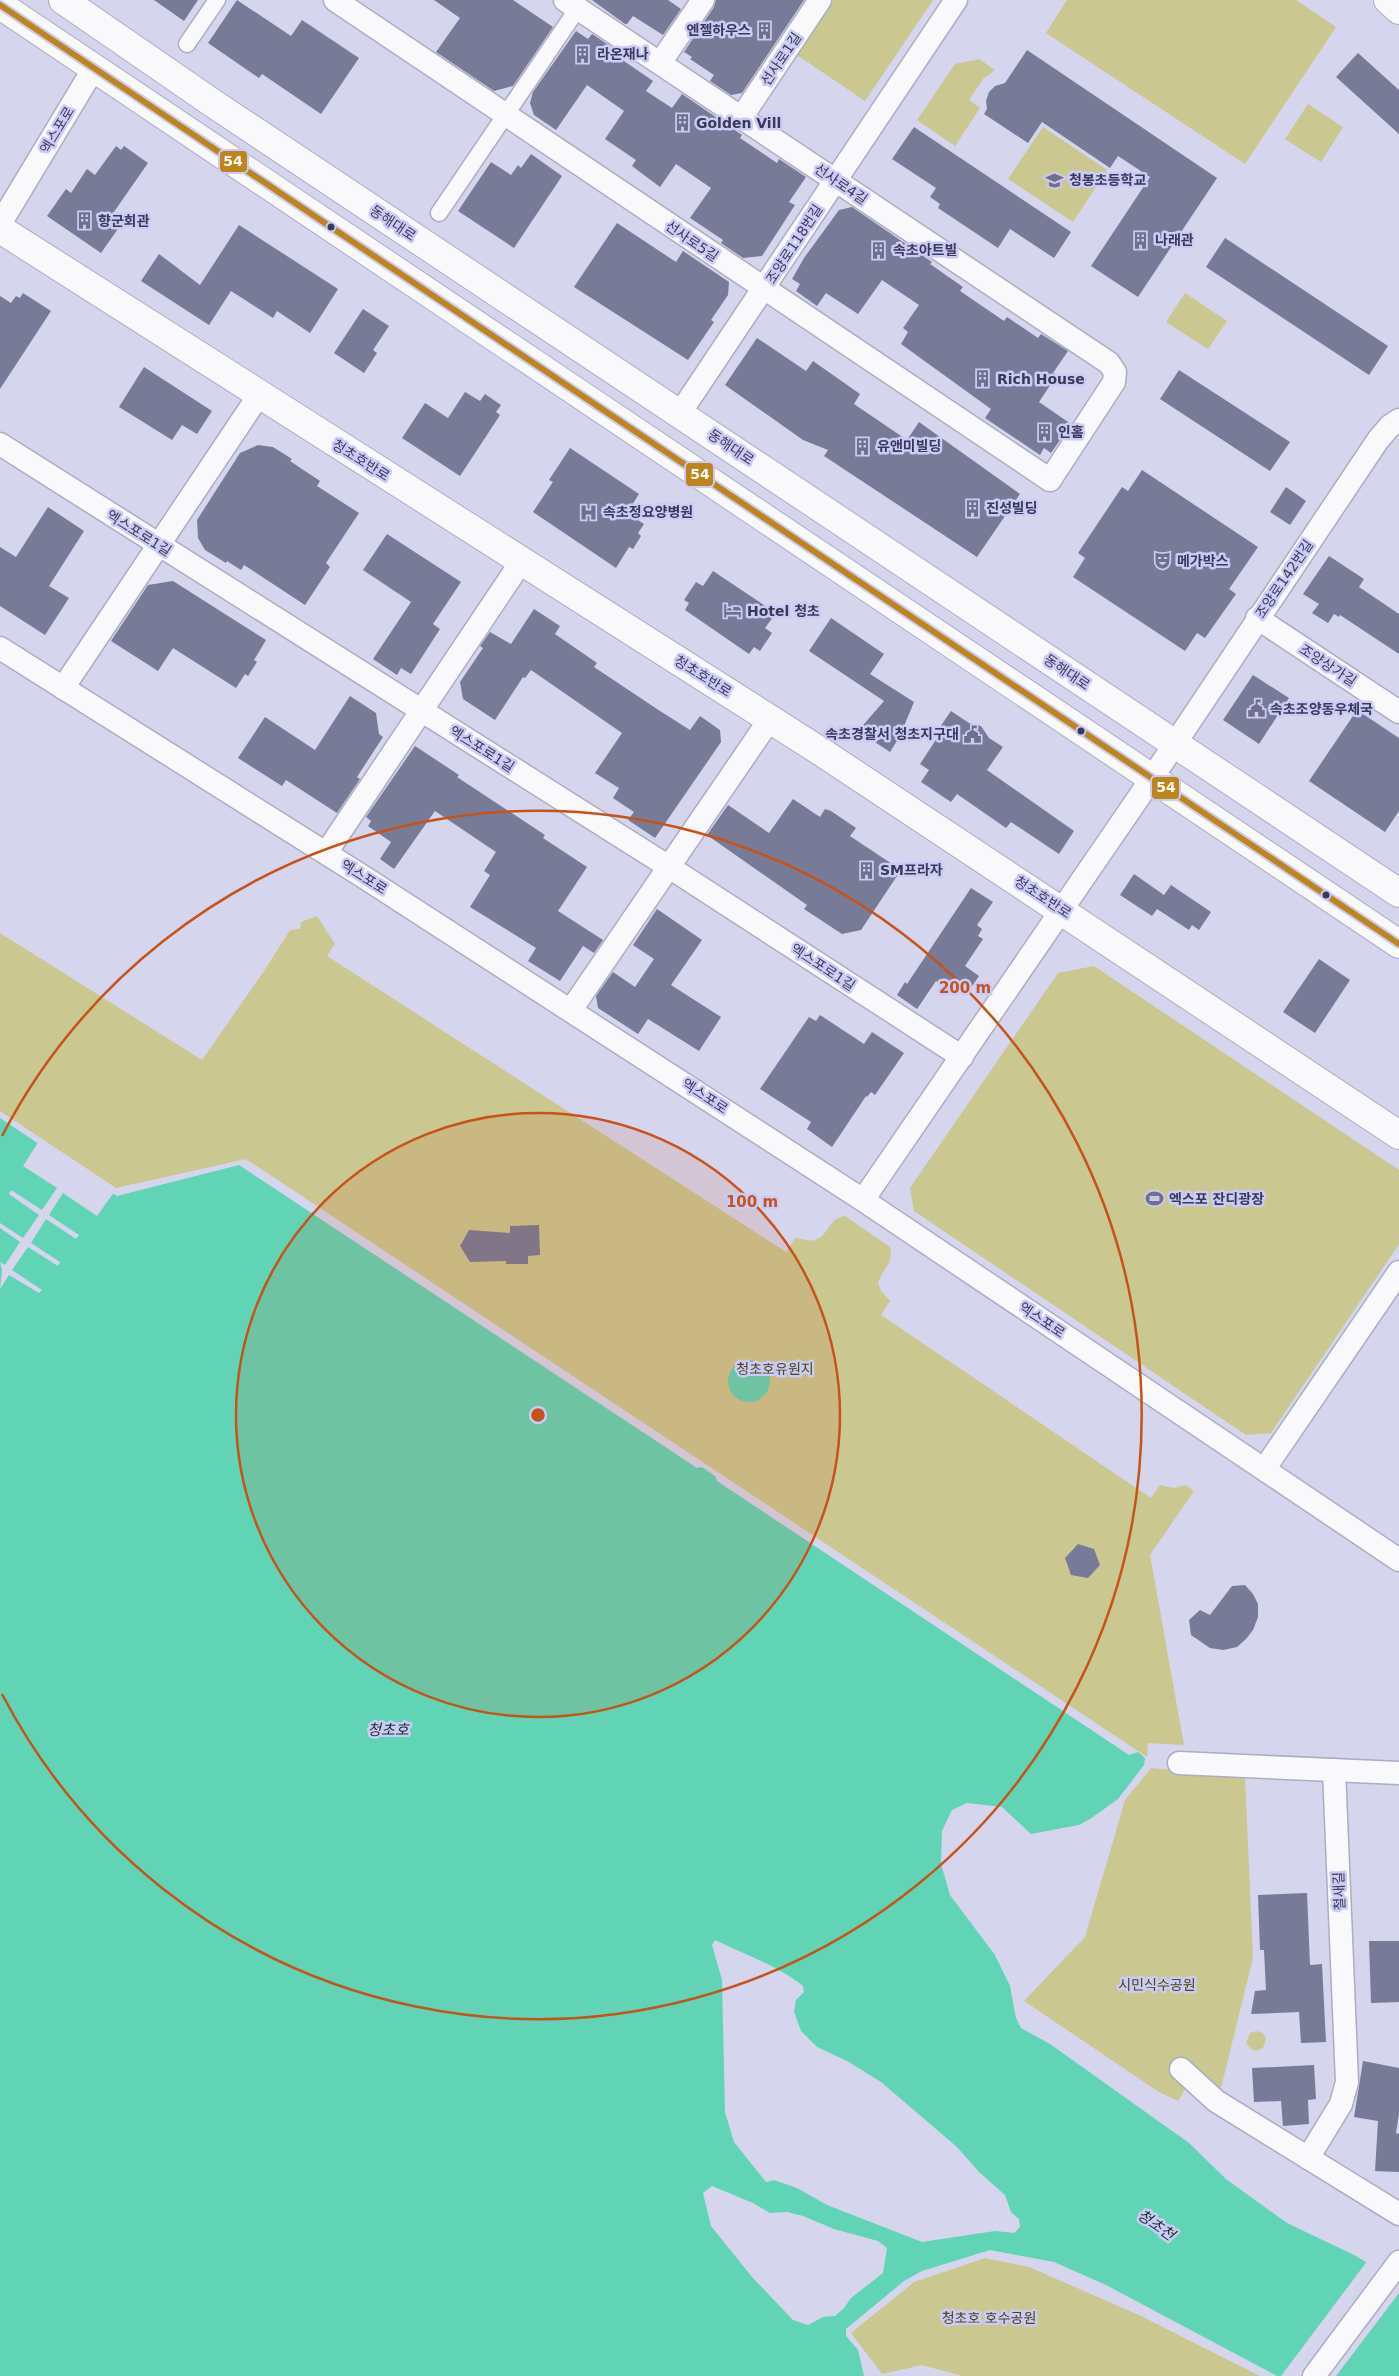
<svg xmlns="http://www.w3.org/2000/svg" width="1399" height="2376" font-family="'DejaVu Sans','Noto Sans KR',sans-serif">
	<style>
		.green { fill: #cbc791 }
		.water { fill: #62d4b6; fill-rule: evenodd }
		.pier { fill: #d5d5ed }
		.building { fill: #777b97 }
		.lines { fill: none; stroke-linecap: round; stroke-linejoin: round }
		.pedestrian-casing { stroke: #acacc3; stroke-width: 19 }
		.minor-casing { stroke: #acacc3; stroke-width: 25 }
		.tertiary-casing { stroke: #acacc3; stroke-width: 30 }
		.primary-casing { stroke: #acacc3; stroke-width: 30 }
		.pedestrian { stroke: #f9f9fc; stroke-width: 16 }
		.minor { stroke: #f9f9fc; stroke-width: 22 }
		.tertiary { stroke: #f9f9fc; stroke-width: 28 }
		.primary { stroke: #f9f9fc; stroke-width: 28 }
		.bus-1-casing { stroke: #cbcbf7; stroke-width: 10 }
		.bus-1 { stroke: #be851a; stroke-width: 6 }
		.ring { fill: none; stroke: #c5531b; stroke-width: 2.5 }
		.bus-dot { fill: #3a3957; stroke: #cbcbf7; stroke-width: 2 }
		.labels { text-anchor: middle; stroke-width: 5; stroke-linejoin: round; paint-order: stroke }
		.poi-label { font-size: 14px; font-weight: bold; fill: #3a3957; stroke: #cbcbf7; text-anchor: start }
		.street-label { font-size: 14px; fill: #3a3957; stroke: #cbcbf7 }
		.park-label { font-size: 14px; fill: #4b4812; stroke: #cbcbf7 }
		.water-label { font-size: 15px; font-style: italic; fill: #162f25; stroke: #cbcbf7 }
		.centre { fill: #c5531b; stroke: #cbcbf7; stroke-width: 2.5 }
		.ring-label { font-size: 15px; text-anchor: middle; font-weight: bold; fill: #c5531b; stroke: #cbcbf7; stroke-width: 5; stroke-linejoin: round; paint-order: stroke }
		.line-badge { stroke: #cbcbf7; stroke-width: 2 }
		.badge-label { font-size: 14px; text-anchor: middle; font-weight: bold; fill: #fff }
	</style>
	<rect width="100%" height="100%" fill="#d5d5ed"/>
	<g class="green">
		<polygon points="834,0 933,0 865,101 797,55"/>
		<polygon points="1067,0 1296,0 1336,27 1245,164 1046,33"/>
		<polygon points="979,59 995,70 983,79 969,100 980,108 955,146 917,120 955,64"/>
		<polygon points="1308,104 1343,127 1321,162 1285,139"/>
		<polygon points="1043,127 1107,170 1073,222 1008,179"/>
		<polygon points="1185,293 1227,321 1208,349 1166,322"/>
		<path d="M317 916 335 944 327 956 786 1252 795 1238C802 1238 808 1242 815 1240 829 1236 828 1218 845 1216L890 1247C894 1263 883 1268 878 1283L881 1291 890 1301 881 1315 1151 1498 1160 1485 1174 1488 1186 1485 1194 1491 1150 1555 1184 1745 1148 1743 1147 1757 246 1159 116 1188 0 1111V933L202 1060 264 971 290 930 300 929 301 922Z"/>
		<polygon points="1094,966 1399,1170 1399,1244 1271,1433 1246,1435 914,1211 910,1188 1058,973"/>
		<polygon points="1151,1768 1245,1777 1253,1958 1220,2092 1193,2075 1178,2101 1159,2092 1024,2001 1085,1937 1125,1800"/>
		<polygon points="1256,2031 1263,2033 1266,2039 1263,2048 1256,2051 1250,2048 1246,2043 1250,2033"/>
		<polygon points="985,2258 1029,2267 1139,2315 1260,2376 962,2376 922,2365 882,2374 851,2333 914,2282"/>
	</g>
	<g class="water">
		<path d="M0 1118 117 1196 239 1165 697 1468 702 1467 715 1476 717 1481 1129 1755 1138 1752 1145 1758 1144 1765 1118 1799 1090 1819 1079 1825 1031 1834 1002 1807 967 1803 952 1810 942 1831 941 1864 950 1895 995 1955 1010 1986 1016 2018 1021 2028 1050 2044 1189 2143 1226 2179 1287 2223 1354 2255 1399 2281V2376H1277L1106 2285 1054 2262 990 2250 922 2271 904 2281 846 2329V2336L858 2350 864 2376H0ZM715 1940C745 1955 777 1965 803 1986L804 1992 796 2000 794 2012 801 2031 817 2047 847 2061 881 2082 957 2147 979 2172 1005 2195 1011 2212 1019 2219 1020 2227 1014 2233 995 2231 922 2242 827 2205 797 2188 774 2180 766 2182 734 2142 725 2112 722 1980 712 1945ZM712 2186 753 2203 770 2213 787 2212 803 2216 834 2229 878 2241 887 2248 883 2273 851 2298 844 2308 835 2316 823 2317 808 2325 793 2320 752 2277 711 2226 703 2193Z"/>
		<circle cx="749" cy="1381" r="21"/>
	</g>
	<g class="pier">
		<polygon points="39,1141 115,1191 97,1216 63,1193 49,1215 79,1235 76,1239 46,1219 31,1243 60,1262 58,1266 28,1247 12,1270 42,1290 39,1293 9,1275 0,1289 2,1270 0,1262 5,1265 20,1242 0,1228 0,1223 23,1238 39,1215 9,1194 11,1190 42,1210 57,1188 23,1166"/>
		<polygon points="1368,2260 1399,2278 1399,2293 1336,2376 1281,2376"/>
	</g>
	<g class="building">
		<polygon points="154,0 198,0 184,21"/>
		<polygon points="237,0 291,36 302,20 359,58 321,114 262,74 259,78 208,43"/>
		<polygon points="434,0 513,0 553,27 513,86 494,91 436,52 460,18"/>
		<polygon points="592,0 668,0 681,9 663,35 633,16 627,24 625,24"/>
		<polygon points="716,0 804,0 742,93 731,95 710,81 714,75 690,59 692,57 684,52 714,7"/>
		<polygon points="576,31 588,39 592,34 610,46 608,50 653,81 646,91 672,108 682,94 742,135 740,138 777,163 779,159 806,177 789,202 795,205 762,256 743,258 721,243 723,240 690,218 711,188 676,164 660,187 632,166 636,160 605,139 624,111 587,85 556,130 534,115 530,103 533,92"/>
		<polygon points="1027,50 1217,178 1138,297 1091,266 1150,177 1118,156 1110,168 1042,122 1028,143 984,114 987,109 986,101 989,92 995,86 1005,83"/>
		<polygon points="1358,53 1399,90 1399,134 1336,77"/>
		<polygon points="914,127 1071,232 1054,258 1010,229 998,248 938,208 940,204 930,197 936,188 892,159"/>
		<polygon points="116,146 121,150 124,146 148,163 109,219 120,226 101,253 47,216 66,189 71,193 87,169 95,175"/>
		<polygon points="531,154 562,176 514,248 458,211 491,162 511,175 518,165 521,168"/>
		<polygon points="852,207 932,262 930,264 963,287 960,291 1004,321 1007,317 1038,338 1041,334 1068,351 1053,373 1057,375 1039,402 1071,424 1051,453 1044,448 1040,455 985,418 991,409 901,344 908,332 903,328 919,305 882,280 858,314 826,293 817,306 796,291 800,284 792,279 804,258 839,210"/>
		<polygon points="617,223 676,262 683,251 729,282 728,295 711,320 714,322 688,360 574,287"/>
		<polygon points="239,225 338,289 310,333 277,311 273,318 231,291 209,325 141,281 159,254 200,285"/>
		<polygon points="1225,238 1388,346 1369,375 1206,267"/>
		<polygon points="23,293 51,311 0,389 0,296 11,303 16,296 20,298"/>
		<polygon points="363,309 389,326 373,350 377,353 364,373 334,353"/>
		<polygon points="757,338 806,371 813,361 860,394 854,404 907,440 919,422 1020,494 977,557 824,456 828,450 803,440 725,385"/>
		<polygon points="144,367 212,411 197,434 182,425 172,440 119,407"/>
		<polygon points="1179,370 1290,442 1270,471 1160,399"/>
		<polygon points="465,392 480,401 485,394 501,405 496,412 500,415 460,476 402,438 425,403 448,418"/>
		<polygon points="258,445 273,447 292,459 290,461 320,481 317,486 359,513 326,563 330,567 305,605 244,565 241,570 227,561 226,563 205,550 198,538 197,520 240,453"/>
		<polygon points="570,448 639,494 627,513 644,524 638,533 641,536 633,549 629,547 616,568 533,512 553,482 549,480"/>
		<polygon points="1142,470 1258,547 1229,589 1236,594 1205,638 1197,633 1185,651 1073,577 1085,558 1078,553 1122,487 1128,491"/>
		<polygon points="1286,487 1306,501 1290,525 1270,512"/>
		<polygon points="48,507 84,531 49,586 69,598 45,635 0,606 0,547 16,557"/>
		<polygon points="387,534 461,582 433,624 440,629 411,674 401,668 397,675 373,659 411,602 363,570"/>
		<polygon points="1329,556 1364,579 1359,587 1399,614 1399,654 1340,615 1339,617 1334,614 1328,623 1312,613 1319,604 1303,594"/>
		<polygon points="713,571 776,613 765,628 772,633 760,651 754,647 749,654 685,610 689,603 684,600 696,582 703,586"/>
		<polygon points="173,581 266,640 254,660 257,662 248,676 245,674 236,688 173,648 158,671 111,641 148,585"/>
		<polygon points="534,609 560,626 555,634 597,663 594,667 660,711 690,730 700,716 720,730 721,742 655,838 628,820 634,812 613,798 619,788 595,773 622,733 531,670 525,678 523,677 495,720 463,699 460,682 483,648 480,646 490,632 511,644"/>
		<polygon points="831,618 884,654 870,674 914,702 900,736 890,752 858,731 884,701 809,651"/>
		<polygon points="1253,675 1289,698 1259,744 1223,720"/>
		<polygon points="350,696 376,713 379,734 383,737 357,777 360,779 337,813 286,780 282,786 238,758 265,717 315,750"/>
		<polygon points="1357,710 1399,738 1399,811 1385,832 1309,781"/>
		<polygon points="951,711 969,723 981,726 989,738 1003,747 987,770 1074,831 1059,854 1011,822 1006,828 957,794 951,802 921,782 929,770 920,764 943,729 940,727"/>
		<polygon points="415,746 459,775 457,777 545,835 543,838 587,867 558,911 603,940 594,953 583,946 560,981 528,961 536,948 470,907 490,875 484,871 496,852 435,811 394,869 380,859 391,842 368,826 371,821 366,817"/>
		<polygon points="793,799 820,817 825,809 831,811 856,828 850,836 901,870 861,930 842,934 804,909 807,905 707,835 728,805 769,833"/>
		<polygon points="1134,874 1164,895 1171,885 1211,912 1199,930 1192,925 1189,930 1157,909 1152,916 1120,895"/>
		<polygon points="971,888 993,902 977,925 982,929 978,936 983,939 965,966 979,976 966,995 943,979 941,983 936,981 917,1009 897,995 905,982 907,984"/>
		<polygon points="657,909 702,940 671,985 721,1017 699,1051 648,1019 638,1034 598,1008 596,996 613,972 635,987 654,959 633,945"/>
		<polygon points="1319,959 1350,980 1315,1033 1283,1012"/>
		<polygon points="820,1015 864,1044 872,1032 904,1053 875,1095 871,1092 867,1097 866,1096 832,1147 807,1129 811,1122 760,1089 809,1017 816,1021"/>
		<polygon points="539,1225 540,1255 528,1256 528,1264 506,1264 506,1261 470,1262 460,1246 469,1230 510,1233 510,1226"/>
		<polygon points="1078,1544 1094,1549 1100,1565 1088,1578 1071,1575 1065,1558"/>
		<polygon points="1245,1585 1253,1594 1258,1604 1258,1617 1253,1630 1246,1639 1237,1647 1223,1650 1210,1648 1191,1635 1189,1620 1200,1610 1210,1615 1232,1586"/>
		<polygon points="1307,1893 1310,1965 1322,1964 1326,2042 1301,2043 1299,2012 1251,2014 1255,1991 1266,1990 1264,1950 1260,1950 1258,1895"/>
		<polygon points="1369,1941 1399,1941 1399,2002 1371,2003"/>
		<polygon points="1363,2061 1399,2068 1399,2114 1396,2133 1399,2134 1399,2172 1375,2171 1378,2121 1354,2117"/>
		<polygon points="1314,2065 1316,2099 1308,2100 1309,2124 1283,2126 1281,2101 1254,2102 1252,2068"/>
	</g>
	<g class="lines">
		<defs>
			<g id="pedestrian">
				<polyline points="187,44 217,0"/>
				<polyline points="439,213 578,8"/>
			</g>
			<g id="minor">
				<polyline points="335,0 1050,480 1114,382 1115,372 1109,363 565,0"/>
				<polyline points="660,63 703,0"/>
				<polyline points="741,118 820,0"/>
				<polyline points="0,224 94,68"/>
				<polyline points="680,413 956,0"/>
				<polyline points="0,444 669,867 962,1057"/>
				<polyline points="1257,618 1399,712"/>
				<polyline points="0,648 359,874 863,1200 1399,1560"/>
				<polyline points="63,688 259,395"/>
				<polyline points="326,853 521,562"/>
				<polyline points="571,1010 770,719"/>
				<polyline points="863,1200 1152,778 1378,440 1390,426 1399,420"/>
				<polyline points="1265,1468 1399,1272"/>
				<polyline points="1179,1763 1399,1773"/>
				<polyline points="1181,2069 1216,2101 1399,2214"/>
				<polyline points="1308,2158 1341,2104 1347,2082 1334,1770"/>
				<polyline points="1314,2376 1399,2262"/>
			</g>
			<g id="tertiary">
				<polyline points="1388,0 1399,10"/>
				<polyline points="0,229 820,751 1399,1135"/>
			</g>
			<g id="primary">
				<polyline points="63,0 214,104 1399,893"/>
				<polyline points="0,5 1399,944"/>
			</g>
		</defs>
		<use href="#pedestrian" class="pedestrian-casing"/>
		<use href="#minor" class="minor-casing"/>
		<use href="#tertiary" class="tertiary-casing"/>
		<use href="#primary" class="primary-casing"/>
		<use href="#pedestrian" class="pedestrian"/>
		<use href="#minor" class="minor"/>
		<use href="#tertiary" class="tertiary"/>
		<use href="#primary" class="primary"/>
		<defs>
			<polyline id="bus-1" points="0,5 1399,944"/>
		</defs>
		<use href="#bus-1" class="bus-1-casing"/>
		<use href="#bus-1" class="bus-1"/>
	</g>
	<circle cx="538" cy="1415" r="302" fill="#c5531b" fill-opacity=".12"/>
	<g class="ring">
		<circle cx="538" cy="1415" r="302"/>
		<path d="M2 1136A604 604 0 1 1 2 1694"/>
	</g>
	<defs>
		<symbol id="building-bare" viewBox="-9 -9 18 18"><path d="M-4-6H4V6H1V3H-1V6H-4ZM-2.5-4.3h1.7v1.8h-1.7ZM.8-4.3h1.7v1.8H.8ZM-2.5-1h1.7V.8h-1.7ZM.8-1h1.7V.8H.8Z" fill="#70708c" stroke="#cbcbf7" stroke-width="2.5" paint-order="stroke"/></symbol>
		<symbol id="school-bare" viewBox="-9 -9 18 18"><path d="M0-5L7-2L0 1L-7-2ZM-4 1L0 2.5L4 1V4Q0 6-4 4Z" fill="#70708c" stroke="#cbcbf7" stroke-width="2.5" paint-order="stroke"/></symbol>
		<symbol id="hospital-bare" viewBox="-9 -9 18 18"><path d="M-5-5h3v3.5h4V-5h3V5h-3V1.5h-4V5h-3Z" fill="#70708c" stroke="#cbcbf7" stroke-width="2.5" paint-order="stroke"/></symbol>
		<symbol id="theatre-bare" viewBox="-9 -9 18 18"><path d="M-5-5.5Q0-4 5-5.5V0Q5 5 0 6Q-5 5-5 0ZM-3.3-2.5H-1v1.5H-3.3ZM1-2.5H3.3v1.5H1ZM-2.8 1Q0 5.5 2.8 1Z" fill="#70708c" stroke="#cbcbf7" stroke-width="2.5" paint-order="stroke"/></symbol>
		<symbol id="hotel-bare" viewBox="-9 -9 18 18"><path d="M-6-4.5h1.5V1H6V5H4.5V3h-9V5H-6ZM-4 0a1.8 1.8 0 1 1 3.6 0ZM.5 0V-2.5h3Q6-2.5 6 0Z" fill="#70708c" stroke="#cbcbf7" stroke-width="2.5" paint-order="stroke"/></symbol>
		<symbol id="civic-bare" viewBox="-9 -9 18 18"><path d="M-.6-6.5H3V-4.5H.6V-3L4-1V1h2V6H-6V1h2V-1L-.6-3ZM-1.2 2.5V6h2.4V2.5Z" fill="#70708c" stroke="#cbcbf7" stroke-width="2.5" paint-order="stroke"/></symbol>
		<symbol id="stadium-bare" viewBox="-9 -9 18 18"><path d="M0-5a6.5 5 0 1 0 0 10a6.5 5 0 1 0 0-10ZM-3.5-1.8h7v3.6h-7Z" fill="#70708c" stroke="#cbcbf7" stroke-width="2.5" paint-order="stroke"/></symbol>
	</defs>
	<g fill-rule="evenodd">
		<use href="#building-bare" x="752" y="18" width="25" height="25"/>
		<use href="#building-bare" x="570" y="42" width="25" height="25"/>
		<use href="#building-bare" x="670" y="110" width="25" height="25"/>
		<use href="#school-bare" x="1042" y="168" width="25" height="25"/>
		<use href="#building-bare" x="72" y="208" width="25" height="25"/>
		<use href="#building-bare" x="1128" y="228" width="25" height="25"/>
		<use href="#building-bare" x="866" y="238" width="25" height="25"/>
		<use href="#building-bare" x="970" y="366" width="25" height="25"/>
		<use href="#building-bare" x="1032" y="420" width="25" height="25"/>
		<use href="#building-bare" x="850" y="434" width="25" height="25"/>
		<use href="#building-bare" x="960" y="496" width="25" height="25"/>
		<use href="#hospital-bare" x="576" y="500" width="25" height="25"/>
		<use href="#theatre-bare" x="1150" y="548" width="25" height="25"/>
		<use href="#hotel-bare" x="720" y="598" width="25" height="25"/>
		<use href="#civic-bare" x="1244" y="696" width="25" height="25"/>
		<use href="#civic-bare" x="960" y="722" width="25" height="25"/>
		<use href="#building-bare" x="854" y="858" width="25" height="25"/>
		<use href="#stadium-bare" x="1142" y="1186" width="25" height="25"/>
	</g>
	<g class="bus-dot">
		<circle cx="331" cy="227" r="4.5"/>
		<circle cx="1081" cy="731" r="4.5"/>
		<circle cx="1326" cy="895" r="4.5"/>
	</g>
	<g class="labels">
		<g class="poi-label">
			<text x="751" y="35" text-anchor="end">엔젤하우스</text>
			<text x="597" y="59">라온재나</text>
			<text x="696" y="128">Golden Vill</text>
			<text x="1069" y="185">청봉초등학교</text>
			<text x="98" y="226">향군회관</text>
			<text x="1155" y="245">나래관</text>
			<text x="893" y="255">속초아트빌</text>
			<text x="997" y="384">Rich House</text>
			<text x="1058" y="437">인홈</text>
			<text x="877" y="451">유앤미빌딩</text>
			<text x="986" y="513">진성빌딩</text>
			<text x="603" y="517">속초정요양병원</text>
			<text x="1177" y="566">메가박스</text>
			<text x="747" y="616">Hotel 청초</text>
			<text x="1270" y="714">속초조양동우체국</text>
			<text x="959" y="739" text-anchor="end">속초경찰서 청초지구대</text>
			<text x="880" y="875">SM프라자</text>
			<text x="1169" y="1204">엑스포 잔디광장</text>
		</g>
		<g class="street-label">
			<text transform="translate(781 59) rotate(-56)" y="5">선사로1길</text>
			<text transform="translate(57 130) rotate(-59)" y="5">엑스포로</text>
			<text transform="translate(841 184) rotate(34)" y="5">선사로4길</text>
			<text transform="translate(393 223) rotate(34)" y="5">동해대로</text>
			<text transform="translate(692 241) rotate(34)" y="5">선사로5길</text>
			<text transform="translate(794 244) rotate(-57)" y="5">조양로118번길</text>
			<text transform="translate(731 447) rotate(34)" y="5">동해대로</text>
			<text transform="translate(361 460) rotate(32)" y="5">청초호반로</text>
			<text transform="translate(139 533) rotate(32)" y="5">엑스포로1길</text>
			<text transform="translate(1284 579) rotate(-56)" y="5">조양로142번길</text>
			<text transform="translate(1328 665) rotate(33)" y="5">조양상가길</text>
			<text transform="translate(1067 672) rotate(34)" y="5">동해대로</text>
			<text transform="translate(703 676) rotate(32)" y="5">청초호반로</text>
			<text transform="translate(482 749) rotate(32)" y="5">엑스포로1길</text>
			<text transform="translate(364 877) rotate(32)" y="5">엑스포로</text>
			<text transform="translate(1043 897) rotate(33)" y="5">청초호반로</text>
			<text transform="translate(823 967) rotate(33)" y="5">엑스포로1길</text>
			<text transform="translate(705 1096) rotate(33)" y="5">엑스포로</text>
			<text transform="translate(1042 1320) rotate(34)" y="5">엑스포로</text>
			<text transform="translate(1339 1891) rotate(-92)" y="5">철새길</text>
		</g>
		<g class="park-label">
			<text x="775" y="1374">청초호유원지</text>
			<text x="1157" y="1990">시민식수공원</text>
			<text x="989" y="2323">청초호 호수공원</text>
		</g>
		<g class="water-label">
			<text x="388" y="1735">청초호</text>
			<text transform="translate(1156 2225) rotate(35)" y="5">청초천</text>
		</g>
	</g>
	<circle cx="538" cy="1415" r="8" class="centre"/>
	<g class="ring-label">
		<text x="965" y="993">200 m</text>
		<text x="752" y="1207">100 m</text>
	</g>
	<g class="line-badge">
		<rect x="219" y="150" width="29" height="23" rx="5" fill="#be851a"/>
		<rect x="685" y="462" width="29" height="25" rx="5" fill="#be851a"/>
		<rect x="1151" y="776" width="29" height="24" rx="5" fill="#be851a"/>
	</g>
	<g class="badge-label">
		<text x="233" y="166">54</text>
		<text x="700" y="479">54</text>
		<text x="1166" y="792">54</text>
	</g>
</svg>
